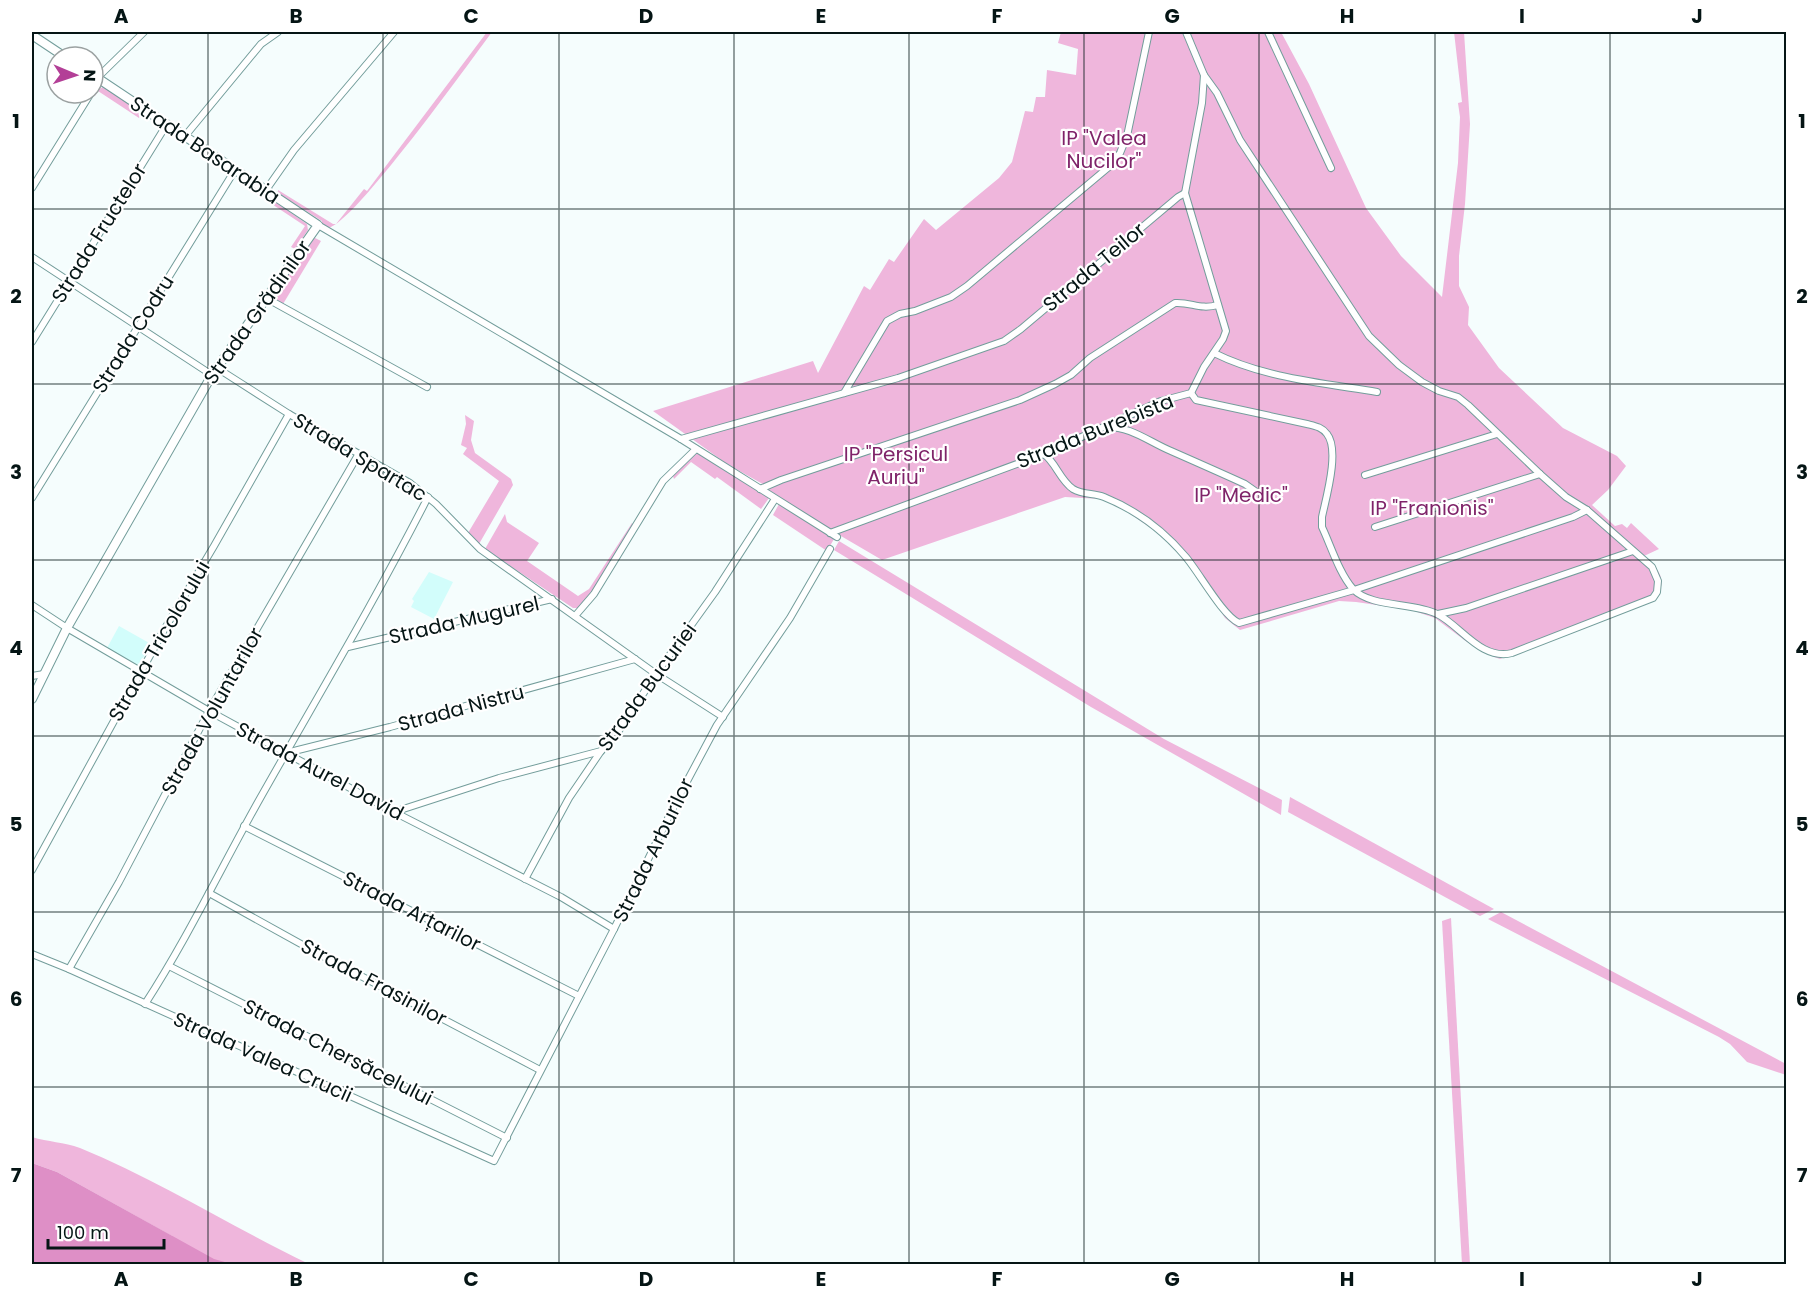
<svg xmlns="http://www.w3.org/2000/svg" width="1818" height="1296" font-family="Poppins,sans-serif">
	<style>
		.built { fill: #d2fdfb }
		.green { fill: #efb6dc }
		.water { fill: #de8fc6 }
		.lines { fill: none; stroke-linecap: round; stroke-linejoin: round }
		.minor-casing { stroke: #739d9b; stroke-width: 8 }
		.tertiary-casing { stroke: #739d9b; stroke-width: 10 }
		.minor { stroke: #fff; stroke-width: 6 }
		.tertiary { stroke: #fff; stroke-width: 8 }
		.grid { fill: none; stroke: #051515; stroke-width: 1.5; stroke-opacity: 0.55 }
		.labels { text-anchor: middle; stroke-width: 4.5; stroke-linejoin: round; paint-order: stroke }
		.park-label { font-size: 20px; fill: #7f2369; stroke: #fff }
		.street-label { font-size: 20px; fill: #051515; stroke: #fff }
		.neatline { fill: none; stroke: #051515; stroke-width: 2 }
		.grid-label { font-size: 20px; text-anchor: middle; font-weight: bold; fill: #051515 }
	</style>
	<rect width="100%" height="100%" fill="#f5fdfd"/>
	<g class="built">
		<polygon points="429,572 453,582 434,619 411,607 414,601 412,599"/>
		<polygon points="119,626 151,644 139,665 107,648"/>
	</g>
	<g class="green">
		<path d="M487 32H492C471 60 353 225 328 228L322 223V221L278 193V190L333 224H336L364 189 367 191Z"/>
		<path d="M1061 32H1281L1309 84 1366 208 1401 256 1442 297 1458 163 1460 117 1458 103 1462 102 1454 32H1464L1470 124 1465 204 1459 256V286L1469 307 1468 325 1499 368 1563 428 1617 456 1626 466 1608 490 1592 505 1615 526 1622 524 1627 528 1631 523 1659 549 1644 556C1660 570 1668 580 1655 600L1500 659 1494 657 1467 642 1435 618 1411 610 1356 602 1339 601 1240 630 1225 618 1198 576 1164 537 1120 507 1101 499 1065 497 882 560 817 522 769 490 768 487 727 464 653 411 813 361 818 373 864 286 870 290 889 259 894 262 924 219 936 230 999 178 1012 162 1025 111 1033 112 1036 97H1045L1047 70 1076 75 1078 49 1058 43Z"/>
		<polygon points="103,87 141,111 139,118 98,91 95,96 96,91"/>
		<polygon points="245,181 307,224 308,230 295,249 291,247 305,226 243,185"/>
		<polygon points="315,238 321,241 283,304 275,299 274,295 313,239"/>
		<polygon points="465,415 474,421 471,440 475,453 511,479 513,485 479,544 468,533 499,481 463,454 467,448 461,445 466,424"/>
		<polygon points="697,453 769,498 761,509 717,477 715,479 691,462 674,479 673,476"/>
		<polygon points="779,504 834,539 827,551 773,515"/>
		<polygon points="505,514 507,522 539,543 527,561 578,596 589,589 632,523 634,525 592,593 578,608 573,608 485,549"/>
		<polygon points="839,541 1164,739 1282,800 1281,815 1091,707 834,550"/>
		<polygon points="1290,797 1494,909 1480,916 1288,812"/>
		<polygon points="1501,912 1786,1064 1786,1075 1747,1062 1730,1044 1719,1037 1488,919"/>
		<polygon points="1451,918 1470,1264 1462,1264 1442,921"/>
		<path d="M32 1137C48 1142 64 1142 80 1148 160 1181 232 1227 309 1264H72L172 1236 57 1172 32 1163Z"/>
	</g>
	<polygon class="water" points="32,1163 57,1172 214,1259 232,1264 32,1264"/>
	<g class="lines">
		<defs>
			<g id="minor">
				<polyline points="1268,32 1331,168"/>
				<polyline points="93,89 97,78 144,32"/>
				<polyline points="185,136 261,44 278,32"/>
				<polyline points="32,188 91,93"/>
				<polyline points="266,190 294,150 394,32"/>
				<polyline points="318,225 681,439 837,537"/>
				<polyline points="32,257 212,375"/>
				<polyline points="266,298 427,387"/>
				<polyline points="32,342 167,124"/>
				<path d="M1214 353C1264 378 1322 383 1377 392"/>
				<polyline points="217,368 289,414 410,483 436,504 480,549 656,674 723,717"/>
				<polyline points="844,393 887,321 900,314 915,311 951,297 967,286 1110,166 1120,153 1127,136 1149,32"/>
				<path d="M1191 393 1196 400 1307 424C1315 426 1322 427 1327 434 1340 450 1326 498 1322 517V527C1331 546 1339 573 1353 589 1371 608 1414 602 1437 614 1460 625 1481 661 1512 653L1653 598 1657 592 1658 581 1652 567 1587 510 1566 497 1540 474 1468 405 1458 397 1439 391 1422 382 1399 365 1369 336 1240 140 1217 93 1204 75"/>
				<path d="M1105 427C1131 426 1149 442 1171 451 1196 462 1221 473 1245 484L1255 491"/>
				<polyline points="681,439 898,378 1004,341 1021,329 1178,197 1185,193 1202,103 1204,75 1186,32"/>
				<path d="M1044 454C1056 463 1060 480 1073 489 1083 495 1094 493 1104 497 1136 510 1163 530 1185 556 1199 572 1222 615 1239 623L1354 590 1573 517 1587 510"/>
				<polyline points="1365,475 1497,434"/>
				<path d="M760 489 781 480 1020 400 1055 384 1071 375 1090 358 1175 303C1192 302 1199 310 1218 305"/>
				<polyline points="32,498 235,170"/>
				<polyline points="1375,527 1540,474"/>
				<polyline points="830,533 1044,454 1161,401 1191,393 1204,367 1223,339 1226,331 1185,193"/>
				<polyline points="32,605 67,628 209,711 394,812 561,897 614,929"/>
				<polyline points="1438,614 1466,608 1633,551"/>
				<polyline points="575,616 594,594 663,481 696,449"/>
				<polyline points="348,647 552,599"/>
				<polyline points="32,676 44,674"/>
				<polyline points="286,753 390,727 635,659"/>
				<polyline points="394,812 499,778 601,751"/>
				<polyline points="244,826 579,996"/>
				<polyline points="32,870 164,630 214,546 289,414"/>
				<polyline points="525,879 569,798 601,751 614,738 656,674 715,592 775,499"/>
				<polyline points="209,893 319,954 540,1070"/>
				<polyline points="32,954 69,969 494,1161 614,929 677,800 717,725 790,618 830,549"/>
				<polyline points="169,966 507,1138"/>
				<polyline points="69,969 119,882 209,711 358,455"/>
				<path d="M145 1004C187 939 220 870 258 802 315 701 375 601 428 497"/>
			</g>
			<g id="tertiary">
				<polyline points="32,35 65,57"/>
				<polyline points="32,699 67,628 212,375 318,225 93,75"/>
			</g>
		</defs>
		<use href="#minor" class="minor-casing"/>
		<use href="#tertiary" class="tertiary-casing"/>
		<use href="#minor" class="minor"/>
		<use href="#tertiary" class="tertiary"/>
	</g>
	<path class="grid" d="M208 32V1264M383 32V1264M559 32V1264M734 32V1264M909 32V1264M1084 32V1264M1259 32V1264M1435 32V1264M1610 32V1264M32 209H1786M32 384H1786M32 560H1786M32 736H1786M32 912H1786M32 1087H1786"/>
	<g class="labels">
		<g class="park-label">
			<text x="1104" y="145">IP "Valea<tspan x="1104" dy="23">Nucilor"</tspan></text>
			<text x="896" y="461">IP "Persicul<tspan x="896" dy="23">Auriu"</tspan></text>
			<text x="1241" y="502">IP "Medic"</text>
			<text x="1432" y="515">IP "Franionis"</text>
		</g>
		<g class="street-label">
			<text transform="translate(205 150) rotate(34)" y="7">Strada Basarabia</text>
			<text transform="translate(99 233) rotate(-58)" y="7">Strada Fructelor</text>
			<text transform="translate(1094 267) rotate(-40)" y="7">Strada Teilor</text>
			<text transform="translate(257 312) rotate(-55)" y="7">Strada Grădinilor</text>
			<text transform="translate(133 334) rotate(-58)" y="7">Strada Codru</text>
			<text transform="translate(1095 431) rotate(-22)" y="7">Strada Burebista</text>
			<text transform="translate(360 457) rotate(31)" y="7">Strada Spartac</text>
			<text transform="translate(464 620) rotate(-13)" y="7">Strada Mugurel</text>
			<text transform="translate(159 641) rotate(-60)" y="7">Strada Tricolorului</text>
			<text transform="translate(647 687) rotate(-54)" y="7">Strada Bucuriei</text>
			<text transform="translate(461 708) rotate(-15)" y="7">Strada Nistru</text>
			<text transform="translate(212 711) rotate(-61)" y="7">Strada Voluntarilor</text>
			<text transform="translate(320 771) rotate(28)" y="7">Strada Aurel David</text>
			<text transform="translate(653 850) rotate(-64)" y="7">Strada Arburilor</text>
			<text transform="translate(412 911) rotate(27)" y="7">Strada Arțarilor</text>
			<text transform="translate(374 982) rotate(28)" y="7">Strada Frasinilor</text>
			<text transform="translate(338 1052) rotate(27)" y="7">Strada Chersăcelului</text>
			<text transform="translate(263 1057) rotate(24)" y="7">Strada Valea Crucii</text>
		</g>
	</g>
	<rect width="1818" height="1296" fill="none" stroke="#ffffff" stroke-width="66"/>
	<g transform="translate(75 75) rotate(92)"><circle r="28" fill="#ffffff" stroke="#9ba1a1" stroke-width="1.5"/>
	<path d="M0-4.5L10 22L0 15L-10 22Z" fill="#b33f97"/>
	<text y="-9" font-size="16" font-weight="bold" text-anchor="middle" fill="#051515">N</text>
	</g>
	<path d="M48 1239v9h116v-9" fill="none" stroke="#051515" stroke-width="3"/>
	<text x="57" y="1239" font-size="18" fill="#051515" stroke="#ffffff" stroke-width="4.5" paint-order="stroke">100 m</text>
	<rect x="33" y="33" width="1752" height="1230" class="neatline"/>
	<g class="grid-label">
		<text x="121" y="23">A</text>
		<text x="296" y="23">B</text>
		<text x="471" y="23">C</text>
		<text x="646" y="23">D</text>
		<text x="821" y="23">E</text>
		<text x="997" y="23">F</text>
		<text x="1172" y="23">G</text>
		<text x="1347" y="23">H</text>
		<text x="1522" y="23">I</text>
		<text x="1697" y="23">J</text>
		<text x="16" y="128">1</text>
		<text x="1802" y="128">1</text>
		<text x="16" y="303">2</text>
		<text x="1802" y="303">2</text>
		<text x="16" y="479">3</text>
		<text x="1802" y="479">3</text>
		<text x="16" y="655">4</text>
		<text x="1802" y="655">4</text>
		<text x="16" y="831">5</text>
		<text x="1802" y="831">5</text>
		<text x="16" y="1006">6</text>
		<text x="1802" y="1006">6</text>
		<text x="16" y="1182">7</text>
		<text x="1802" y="1182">7</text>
		<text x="121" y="1286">A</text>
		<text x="296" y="1286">B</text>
		<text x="471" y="1286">C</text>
		<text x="646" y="1286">D</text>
		<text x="821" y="1286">E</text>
		<text x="997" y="1286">F</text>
		<text x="1172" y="1286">G</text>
		<text x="1347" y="1286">H</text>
		<text x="1522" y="1286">I</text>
		<text x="1697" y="1286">J</text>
	</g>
</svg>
